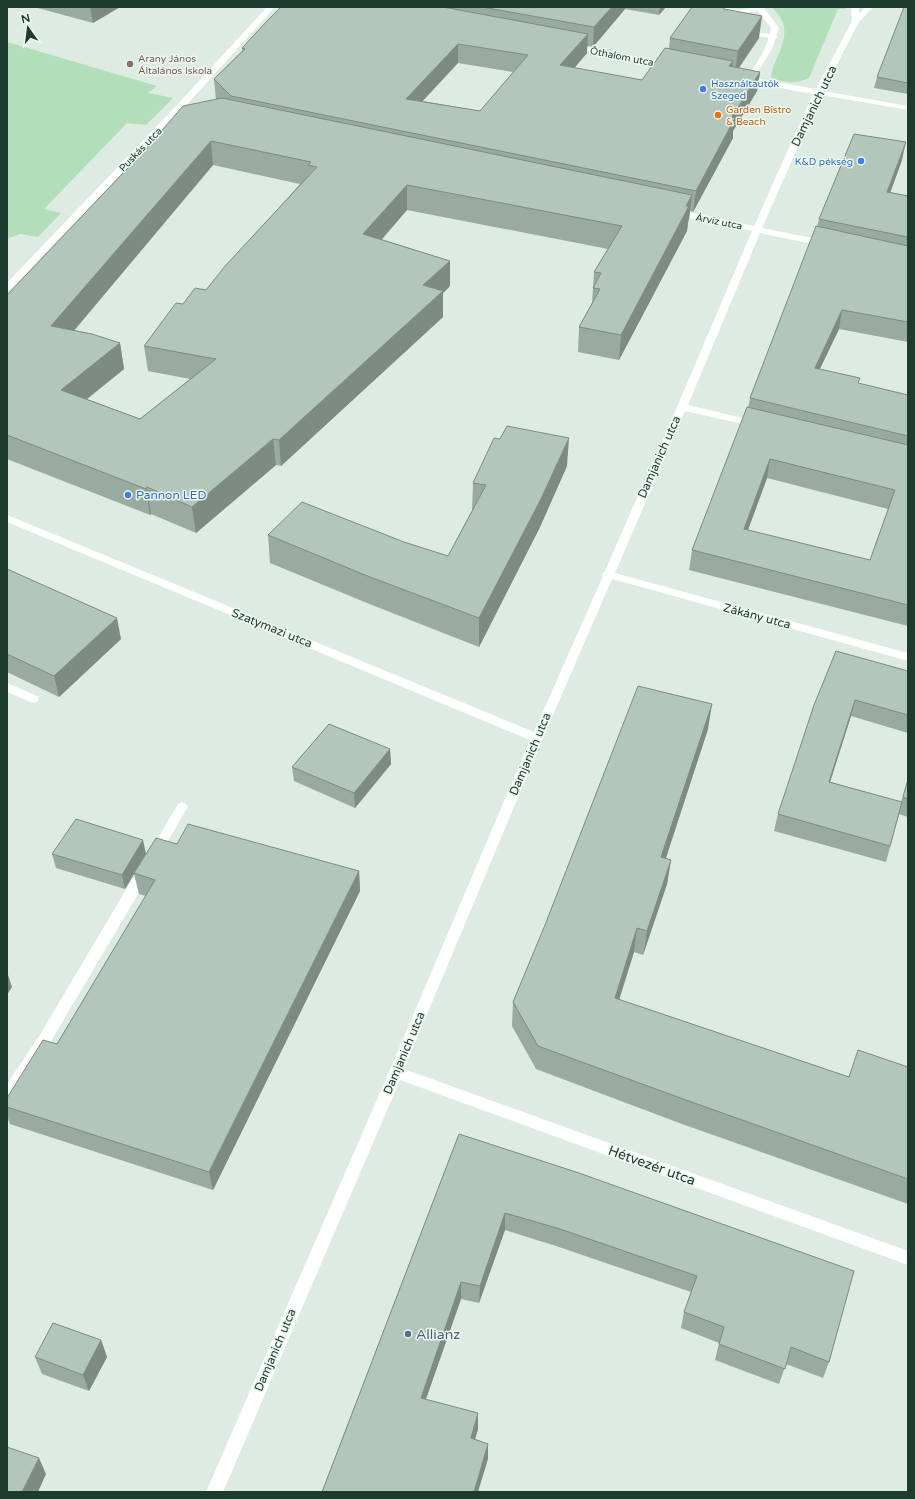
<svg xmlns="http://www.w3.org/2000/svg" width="915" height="1499" font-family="'Varela Round',sans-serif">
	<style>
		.green { fill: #b2dfb9 }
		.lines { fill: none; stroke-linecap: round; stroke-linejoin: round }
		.lane { fill: #fff; fill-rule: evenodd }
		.street { fill: #fff; fill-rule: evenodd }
		.wall { fill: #99aaa1; fill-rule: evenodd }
		.shaded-wall { fill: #7d8b83 }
		.building { fill: #b2c6bb; stroke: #7d8b83; fill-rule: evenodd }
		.education-dot { fill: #8d6e63; stroke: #edf7f1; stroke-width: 1.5 }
		.shop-dot { fill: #3f7fe0; stroke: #edf7f1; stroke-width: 1.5 }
		.food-dot { fill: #e8710a; stroke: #edf7f1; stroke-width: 1.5 }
		.service-dot { fill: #5c6f8a; stroke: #edf7f1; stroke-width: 1.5 }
		.labels { text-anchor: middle; stroke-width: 3; stroke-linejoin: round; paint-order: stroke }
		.far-street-label { font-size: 10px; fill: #1d3c2f; stroke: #edf7f1 }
		.far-education-label { font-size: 10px; fill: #785e54; stroke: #edf7f1; text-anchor: start }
		.far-shop-label { font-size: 10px; fill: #366cbe; stroke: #edf7f1; text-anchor: start }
		.far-food-label { font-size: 10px; fill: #c56008; stroke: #edf7f1; text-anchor: start }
		.street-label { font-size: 12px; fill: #1d3c2f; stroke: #edf7f1 }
		.shop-label { font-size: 12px; fill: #366cbe; stroke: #edf7f1; text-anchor: start }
		.near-street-label { font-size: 14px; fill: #1d3c2f; stroke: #edf7f1 }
		.near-service-label { font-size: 14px; fill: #4e5e75; stroke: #edf7f1; text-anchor: start }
	</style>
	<rect width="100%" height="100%" fill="#ddebe3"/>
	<g class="green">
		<path d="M772 7H845V9H838L809 78C795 84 785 83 771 78 773 59 789 43 783 23 781 17 776 12 772 7Z"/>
		<polygon points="7,42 157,86 148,93 173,98 146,125 127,123 44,209 61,213 38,237 20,234 7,239"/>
	</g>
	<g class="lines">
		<g class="lane">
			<path d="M721 7C727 7 733 9 738 10 746 10 758 4 765 9L761 11 737 14 731 25H728L724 23 731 13Z"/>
			<polygon points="741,29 774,35 778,37 774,39 744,33 741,33"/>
			<polygon points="7,683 37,696 39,699 37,702 33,703 7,692"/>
			<polygon points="182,802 186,804 188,807 186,810 159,856 155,858 151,856 149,853 151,850 178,804"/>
			<polygon points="145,865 150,866 151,870 150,874 51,1041 12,1100 7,1102 7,1084 41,1033 140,866"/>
		</g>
		<g class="street">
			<polygon points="267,7 275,7 182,110 10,290 7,291 7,283 176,106"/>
			<path d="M755 7H763L779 28 772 49 754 78 816 89 852 21 851 7H859V14L865 7H873L859 22 823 91 908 106V110L821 95 762 228 827 241 831 244 827 247 760 233 688 405 759 422 761 424 756 427 685 411 615 573 908 653V661L612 579 543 738 404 1069 908 1251V1265L400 1080 223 1492H206L389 1072 530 740 7 522V515L534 732 603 576 602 574 605 571 677 407 752 231 674 215 670 212 674 209 754 226 813 94 749 82 740 79 741 77H747C758 62 768 47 771 28Z"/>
			<polygon points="568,44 671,63 675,65 671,67 571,48 567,46"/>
		</g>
	</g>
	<g class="wall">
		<polygon points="34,7 120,7 93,23"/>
		<path d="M281 7H666L659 15 625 9 593 47 587 46V53L574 68 642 80 669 49 670 38 724 9 759 38 739 68 760 72 757 91 733 131V138L693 212 690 211 689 219 688 222 687 231 619 360 578 352 579 327 592 304 594 272 608 249 407 210 381 239 450 261V286L443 293V317L281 466 276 465 196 533 151 514 150 515 7 459V295L216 99 214 79 242 51V48ZM458 63 513 72 480 111 422 101ZM213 165 300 184 206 290 183 304 144 346 148 371 190 379 140 419 87 399 124 369 120 343 74 330Z"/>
		<polygon points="908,7 908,94 874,88 877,77"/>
		<path d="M902 160 890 192 908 196V342L839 329 820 369 859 384 908 395V626L689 570 692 550 748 408 750 398 817 227 819 219ZM767 478 888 509 870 560 748 530Z"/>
		<polygon points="567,466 540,527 479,647 372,605 270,563 268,535 404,542 448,556 472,511 473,483"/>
		<polygon points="7,569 121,639 59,697 7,672"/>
		<polygon points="836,651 908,671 908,733 851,716 830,782 901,802 908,779 908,817 899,814 886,862 774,831 778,814"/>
		<polygon points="708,729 666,858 671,860 667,884 643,955 634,952 619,1000 849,1077 908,1067 908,1204 682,1124 536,1069 512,1026 513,1002"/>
		<polygon points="390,749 391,764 355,808 294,781 292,767"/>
		<polygon points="177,844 359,871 360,891 213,1190 10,1124 7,1116 7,1107 57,1044 146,896 139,894 134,874 125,889 56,868 52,854 146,853"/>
		<polygon points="459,1134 579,1173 829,1362 823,1378 786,1364 779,1384 715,1360 719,1343 681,1328 684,1312 691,1292 556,1246 505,1230 479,1303 461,1299 426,1399 478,1429 475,1439 488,1444 488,1459 322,1492"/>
		<polygon points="101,1340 107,1357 89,1391 42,1374 35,1357"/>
	</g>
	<g class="shaded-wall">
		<polygon points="90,7 120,7 93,23"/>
		<polygon points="612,7 625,7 625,9 593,47 594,27"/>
		<polygon points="660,7 666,7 659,15"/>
		<polygon points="762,16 759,38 735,73 738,51"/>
		<polygon points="588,34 587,53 560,85 560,65"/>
		<polygon points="458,44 458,63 407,118 406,99"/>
		<polygon points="733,61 731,80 729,66"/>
		<polygon points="760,72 757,91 733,131 733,138 693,212 696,191 732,117"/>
		<polygon points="211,141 213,165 57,351 51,326"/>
		<polygon points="906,142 902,160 884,210 887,192"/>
		<polygon points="407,185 407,210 365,259 363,234"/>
		<polygon points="692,195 689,219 688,222 687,231 619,360 621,335"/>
		<polygon points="450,261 450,286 443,293 443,317 281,466 279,440 423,285"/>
		<polygon points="842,310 839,329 811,387 815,368"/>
		<polygon points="120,343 124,369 66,416 61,390"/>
		<polygon points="569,438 567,466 540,527 479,647 479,618"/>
		<polygon points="273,439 276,465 196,533 192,507"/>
		<polygon points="770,459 767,478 741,549 744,529"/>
		<polygon points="147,487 151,514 150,515 146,489"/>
		<polygon points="117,618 121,639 59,697 54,676"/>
		<polygon points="855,700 851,716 825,798 829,782"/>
		<polygon points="712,704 708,729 658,882 661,857"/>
		<polygon points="390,749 391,764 355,808 354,793"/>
		<polygon points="143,840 146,854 125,889 122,875"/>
		<polygon points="671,860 667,884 643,955 647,931"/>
		<polygon points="359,871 360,891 213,1190 209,1172"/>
		<polygon points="637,928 634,952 612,1022 615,998"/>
		<polygon points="7,972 12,987 7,995"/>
		<polygon points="505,1213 505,1230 479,1303 480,1286"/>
		<polygon points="461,1282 461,1299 421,1413 421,1398"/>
		<polygon points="101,1340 107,1357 89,1391 83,1375"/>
		<polygon points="478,1413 478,1429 471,1453 471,1438"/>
		<polygon points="488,1444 488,1459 478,1492 474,1492"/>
		<polygon points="39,1458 46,1474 38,1492 22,1492"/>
	</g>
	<g class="building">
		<path d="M281 7H443L588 34 560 65 642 80 665 48 733 61 729 66 760 72 732 117 735 118 696 191 231 96 214 79 245 49 242 48 268 20ZM458 44 528 55 480 111 406 99Z"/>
		<polygon points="482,7 612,7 594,27"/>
		<polygon points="692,7 723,7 724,9 762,16 738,51 670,38"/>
		<polygon points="904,7 908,7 908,83 877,77"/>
		<path d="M222 98 692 195 686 206H689L621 335 579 327 600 289 593 288 601 273 594 272 622 226 407 185 363 234 450 261 423 285 443 291 279 440 273 439 192 507 147 487 146 489 7 435V295L144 151 183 106ZM211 141 311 162 308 165 317 167 226 265 206 290 195 288 183 304 176 303 144 346 216 359 140 419 61 390 120 343 92 334 51 326Z"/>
		<polygon points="854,134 906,142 887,192 908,196 908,237 819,219"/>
		<polygon points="816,226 908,246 908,322 842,310 815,368 860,378 858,383 908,395 908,436 750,398"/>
		<path d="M747 407 908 445V605L692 550ZM770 459 895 490 870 560 744 529Z"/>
		<polygon points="507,426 569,438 541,499 479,618 370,577 268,535 302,502 404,542 448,556 486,485 473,483 494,438 500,439"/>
		<polygon points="7,569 117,618 54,676 7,654"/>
		<polygon points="836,651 908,671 908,715 855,700 829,782 902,802 890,846 778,814 814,705"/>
		<polygon points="638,686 712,704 661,857 671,860 647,931 637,928 615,998 849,1077 858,1050 908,1067 908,1179 686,1100 538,1046 513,1002 545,925"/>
		<polygon points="329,724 390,749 354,793 292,767"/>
		<polygon points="908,779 908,799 903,797"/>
		<polygon points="76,819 143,840 122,875 52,854"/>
		<polygon points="188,824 359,871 209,1172 7,1107 7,1098 43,1040 57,1044 155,880 134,873 156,838 177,844"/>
		<polygon points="459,1134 579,1173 854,1271 829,1362 791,1347 785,1369 719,1344 724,1327 684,1312 697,1276 557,1228 505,1213 480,1286 461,1282 421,1398 478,1413 471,1438 488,1444 474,1492 322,1492"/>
		<polygon points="53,1323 101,1340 83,1375 35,1357"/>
		<polygon points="7,1447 39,1458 22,1492 7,1492"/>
	</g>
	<circle class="education-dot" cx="130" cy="64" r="4"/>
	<g class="shop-dot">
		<circle cx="703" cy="89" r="4"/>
		<circle cx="861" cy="161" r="4"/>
		<circle cx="128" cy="495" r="4"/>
	</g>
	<circle class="food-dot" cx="718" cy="115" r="4"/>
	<circle class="service-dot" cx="408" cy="1334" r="4"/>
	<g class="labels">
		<g class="far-street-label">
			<text transform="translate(622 56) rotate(11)" y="4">Öthalom utca</text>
			<text transform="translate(140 149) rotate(-46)" y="4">Puskás utca</text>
			<text transform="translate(719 221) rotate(11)" y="4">Árvíz utca</text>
		</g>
		<g class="far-education-label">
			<text x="138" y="62">Arany János<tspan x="138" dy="12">Általános Iskola</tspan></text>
		</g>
		<g class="far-shop-label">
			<text x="711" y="87">Használtautók<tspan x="711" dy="12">Szeged</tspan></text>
			<text x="853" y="165" text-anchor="end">K&amp;D pékség</text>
		</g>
		<g class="far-food-label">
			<text x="726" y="113">Garden Bistro<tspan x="726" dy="12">&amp; Beach</tspan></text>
		</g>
		<g class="street-label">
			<text transform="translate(814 106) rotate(-64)" y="4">Damjanich utca</text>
			<text transform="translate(659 457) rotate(-66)" y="4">Damjanich utca</text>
			<text transform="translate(757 616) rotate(15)" y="4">Zákány utca</text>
			<text transform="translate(272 628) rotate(22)" y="4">Szatymazi utca</text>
			<text transform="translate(530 754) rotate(-67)" y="4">Damjanich utca</text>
			<text transform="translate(404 1053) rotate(-67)" y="4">Damjanich utca</text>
			<text transform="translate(275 1350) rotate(-67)" y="4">Damjanich utca</text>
		</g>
		<g class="shop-label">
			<text x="136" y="499">Pannon LED</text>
		</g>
		<g class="near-street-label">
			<text transform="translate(652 1165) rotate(20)" y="5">Hétvezér utca</text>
		</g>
		<g class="near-service-label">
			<text x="416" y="1339">Allianz</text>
		</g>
	</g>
	<rect width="915" height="1499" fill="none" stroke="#1d3c2f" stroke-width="16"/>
	<g transform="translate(28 28) rotate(346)" stroke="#edf7f1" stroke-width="3" paint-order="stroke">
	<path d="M0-3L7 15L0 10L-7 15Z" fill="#1d3c2f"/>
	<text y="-6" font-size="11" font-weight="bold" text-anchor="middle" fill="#1d3c2f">N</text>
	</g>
</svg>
